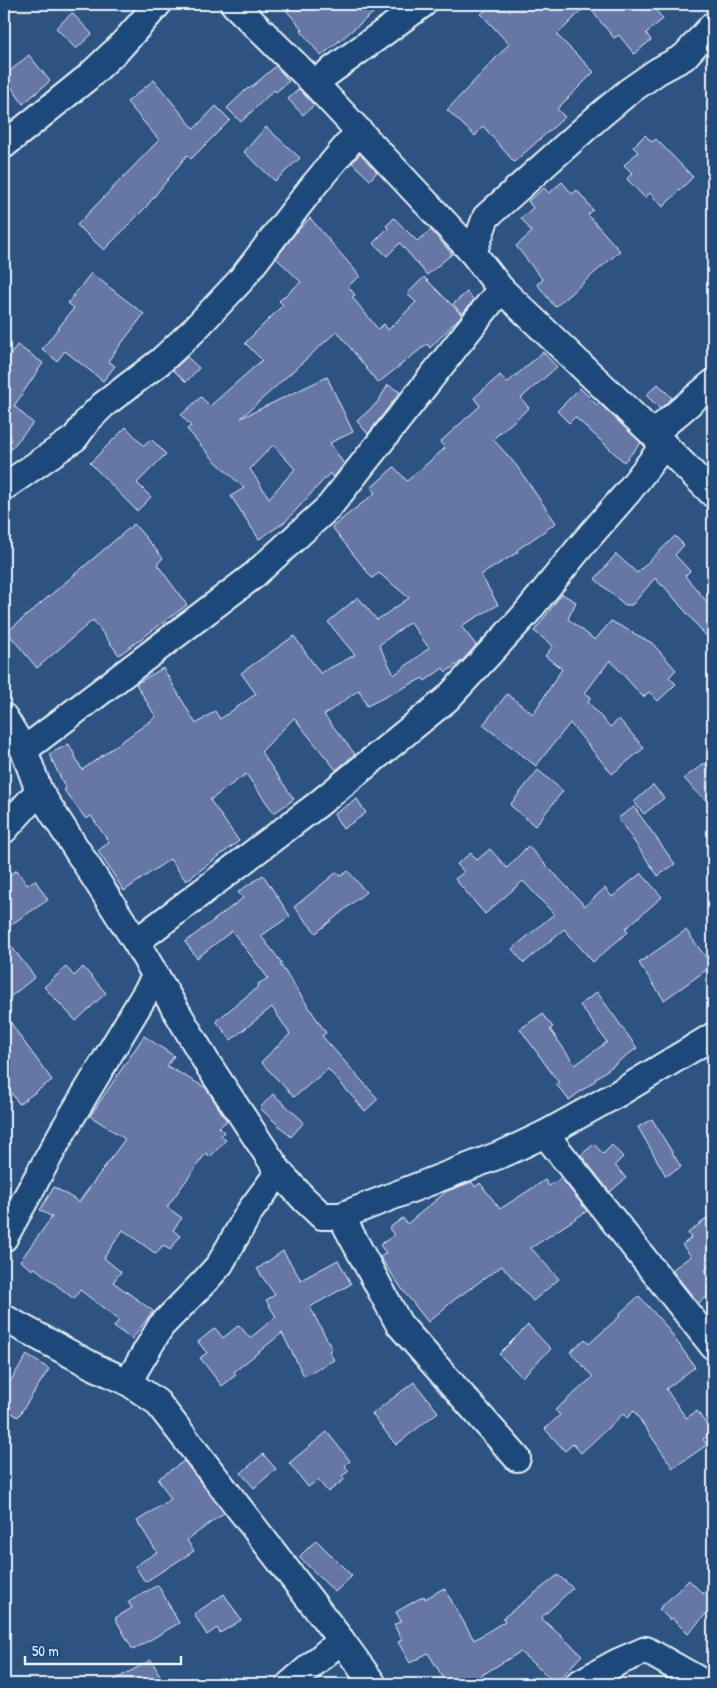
<svg xmlns="http://www.w3.org/2000/svg" width="717" height="1688" font-family="'Patrick Hand',sans-serif">
	<style>
		.building { fill: #6676a5; stroke: #e8f1f8; fill-rule: evenodd }
		.lines { fill: none; stroke-linecap: round; stroke-linejoin: round }
		.minor-casing { stroke: #e8f1f8; stroke-width: 30 }
		.minor { stroke: #1f4a7a; stroke-width: 26 }
	</style>
	<rect width="100%" height="100%" fill="#2d5383"/>
	<filter id="ink" filterUnits="userSpaceOnUse"><feTurbulence type="fractalNoise" baseFrequency=".02" numOctaves="2"/><feDisplacementMap in="SourceGraphic" scale="10" xChannelSelector="R" yChannelSelector="G"/><feConvolveMatrix kernelMatrix="1 2 1 2 8 2 1 2 1" color-interpolation-filters="sRGB"/></filter>
	<g filter="url(#ink)">
		<g class="building">
			<polygon points="281,4 384,4 321,56 301,31 303,30"/>
			<polygon points="493,4 651,4 663,19 646,33 651,40 634,54 619,35 614,38 587,5 557,35 594,72 557,109 565,117 514,162 483,126 475,136 447,110 509,44 481,14"/>
			<polygon points="72,13 92,34 76,49 56,28"/>
			<polygon points="29,55 50,81 23,104 4,76"/>
			<polygon points="276,66 289,81 276,92 274,90 241,122 227,108 248,88 249,89"/>
			<polygon points="154,80 194,129 216,106 230,120 191,159 187,155 146,207 104,250 77,225 159,140 127,102"/>
			<polygon points="299,89 314,105 303,115 288,99"/>
			<polygon points="266,127 300,158 275,181 244,152"/>
			<polygon points="645,135 652,142 656,139 693,177 663,207 650,193 645,198 627,179 632,173 624,165 638,152 633,147"/>
			<polygon points="360,154 377,172 370,180 352,163"/>
			<polygon points="562,182 572,194 577,190 593,210 588,215 620,251 555,307 537,284 543,280 516,246 532,232 521,218 533,208 528,201 544,188 549,193"/>
			<path d="M310 218 360 276 348 286 355 295 352 297 378 329 384 324 388 330 416 302 407 294 424 277 462 315 430 348 427 344 378 383 337 331 241 418 327 377 353 432 330 443 344 464 333 478 330 473 285 522 259 539 231 496 244 488 212 458 187 429 191 426 181 415 201 397 210 406 262 360 245 343 283 305 279 301 301 282 276 258 294 235ZM273 445 295 469 269 498 250 469Z"/>
			<polygon points="394,218 417,241 431,230 452,254 427,275 400,243 387,256 373,243 388,228 386,226"/>
			<polygon points="91,273 144,314 108,361 115,366 103,381 65,351 57,361 42,349 74,308 68,303"/>
			<polygon points="467,292 474,300 462,314 453,304"/>
			<polygon points="17,345 43,363 14,406 33,423 4,457 4,364"/>
			<path d="M543 352 557 367 521 398 529 408 493 439 516 465 556 523 517 550 518 552 481 575 498 605 461 626 476 645 462 661 446 672 443 668 425 681 423 678 367 706 359 690 324 715 355 754 336 770 294 718 261 752 294 799 274 813 246 774 210 800 239 841 186 881 170 859 124 891 98 851 109 842 91 816 86 819 64 790 66 789 49 754 69 744 82 770 156 717 136 684 163 668 196 724 215 711 220 719 256 694 241 673 294 636 320 673 355 655 328 622 358 597 377 620 409 598 379 573 372 578 332 527 375 493 371 488 394 467 407 481 445 448 440 442 480 406 474 398 500 375 507 383ZM410 622 429 648 394 675 379 645Z"/>
			<polygon points="187,357 199,368 186,382 173,370"/>
			<polygon points="658,384 672,398 660,409 646,395"/>
			<polygon points="388,385 400,392 368,434 357,421 377,403"/>
			<polygon points="580,388 597,405 599,403 641,443 624,462 575,417 569,423 557,411"/>
			<polygon points="126,427 144,446 151,439 166,454 137,483 151,497 137,511 90,463"/>
			<polygon points="134,524 163,558 157,564 187,605 119,655 93,620 37,668 7,632"/>
			<polygon points="675,536 684,545 675,555 690,571 685,576 713,609 713,644 663,585 662,586 655,578 632,605 625,605 595,579 616,554 637,573"/>
			<polygon points="562,594 576,602 568,619 595,640 611,621 652,643 676,670 669,677 676,684 658,701 649,692 643,697 610,660 585,693 591,697 588,702 610,727 619,719 644,748 612,774 570,723 536,766 483,725 507,694 533,714 562,669 545,656 553,646 534,631"/>
			<polygon points="705,763 713,776 713,806 696,792 684,778"/>
			<polygon points="538,770 563,791 535,826 510,805"/>
			<polygon points="653,785 664,798 644,814 634,802"/>
			<polygon points="357,799 366,813 343,829 334,814"/>
			<polygon points="634,807 675,864 658,876 618,818"/>
			<polygon points="528,846 585,906 605,888 612,897 641,873 662,897 625,929 628,932 593,962 564,929 524,963 512,949 554,914 523,881 485,914 455,879 464,872 457,864 471,853 477,860 490,849 507,868"/>
			<polygon points="17,870 27,885 35,880 48,900 4,929 4,879"/>
			<polygon points="348,871 366,892 316,933 294,907 337,872 341,876"/>
			<polygon points="263,875 290,916 261,936 282,963 280,964 326,1033 322,1036 378,1099 365,1111 328,1069 294,1097 261,1062 290,1034 272,1007 231,1040 216,1021 259,986 258,984 268,978 232,931 197,958 185,942 243,898 238,892"/>
			<polygon points="686,930 712,966 664,1000 639,963"/>
			<polygon points="4,937 35,977 4,1002"/>
			<polygon points="66,967 74,976 83,967 106,993 76,1021 44,987"/>
			<polygon points="597,992 637,1048 595,1079 596,1080 569,1100 556,1084 559,1083 520,1029 542,1014 553,1027 550,1029 575,1065 607,1042 580,1005"/>
			<polygon points="4,1012 19,1035 52,1080 19,1104 4,1082"/>
			<polygon points="144,1036 174,1056 167,1066 206,1088 227,1121 219,1127 224,1132 221,1136 226,1140 210,1157 206,1153 167,1207 182,1218 173,1230 180,1236 170,1250 163,1245 156,1254 123,1230 104,1258 121,1272 113,1282 153,1311 132,1339 114,1327 119,1320 80,1290 74,1299 35,1268 33,1270 20,1261 52,1217 40,1210 54,1187 79,1202 125,1139 90,1116"/>
			<polygon points="273,1094 304,1122 291,1137 260,1108"/>
			<polygon points="652,1119 681,1167 666,1176 638,1127"/>
			<polygon points="594,1144 603,1154 612,1145 623,1157 615,1165 626,1178 610,1192 581,1155"/>
			<polygon points="561,1178 587,1211 531,1248 559,1279 533,1301 502,1266 454,1300 428,1322 402,1289 380,1257 386,1253 380,1245 394,1235 389,1228 403,1218 407,1224 447,1191 472,1182 475,1187 480,1183 500,1209 545,1180 549,1186"/>
			<polygon points="713,1214 713,1263 705,1270 713,1283 713,1292 698,1303 672,1270 691,1256 682,1245 691,1238 688,1233"/>
			<polygon points="283,1251 301,1280 338,1260 351,1284 310,1307 332,1349 329,1351 334,1360 304,1376 282,1333 234,1372 236,1375 222,1386 200,1358 207,1353 198,1342 215,1328 223,1338 239,1325 250,1338 276,1317 266,1300 275,1295 257,1269"/>
			<polygon points="639,1296 665,1325 695,1367 666,1389 686,1418 697,1411 712,1433 703,1439 707,1445 673,1468 634,1411 627,1418 623,1414 581,1453 573,1444 565,1451 545,1429 560,1415 555,1410 593,1377 570,1352 585,1339 589,1344 621,1315 619,1314"/>
			<polygon points="528,1325 551,1349 522,1377 499,1354"/>
			<polygon points="27,1355 49,1369 18,1417 4,1408 4,1391"/>
			<polygon points="414,1382 438,1412 396,1445 372,1414"/>
			<polygon points="327,1432 350,1461 345,1466 349,1471 342,1476 345,1479 328,1492 318,1480 308,1487 289,1463"/>
			<polygon points="263,1454 276,1469 254,1488 241,1473"/>
			<polygon points="184,1461 224,1513 187,1540 194,1551 145,1582 135,1566 157,1552 137,1521 171,1499 158,1479"/>
			<polygon points="316,1540 352,1576 335,1592 299,1557"/>
			<polygon points="558,1575 573,1588 541,1618 582,1655 556,1683 520,1652 467,1684 447,1684 428,1653 410,1663 398,1642 402,1640 394,1625 401,1621 396,1612 424,1596 425,1599 444,1588 474,1640 505,1621 503,1618"/>
			<polygon points="689,1580 703,1594 713,1583 713,1606 688,1634 672,1618 670,1620 659,1609"/>
			<polygon points="158,1585 179,1623 133,1650 115,1618 132,1608 128,1602"/>
			<polygon points="224,1594 241,1620 220,1633 217,1628 207,1635 194,1614"/>
			<polygon points="151,1660 165,1684 107,1684"/>
		</g>
		<g class="lines">
			<defs>
				<g id="minor">
					<polyline points="234,4 314,83 473,253 501,289 653,434 713,494"/>
					<polyline points="314,83 423,4"/>
					<polyline points="4,145 87,78 120,47 158,4"/>
					<polyline points="473,253 486,217 598,117 628,92 658,71 684,57 713,25"/>
					<polyline points="653,434 713,383"/>
					<polyline points="4,487 75,438 88,420 103,405 161,361 193,331 240,281 314,185 359,131"/>
					<polyline points="4,717 24,750 39,791 136,942 207,1063 279,1172 304,1199 322,1216 341,1216 507,1152 545,1134 619,1093 713,1036"/>
					<polyline points="24,750 253,576 329,507 501,289"/>
					<polyline points="4,830 39,791"/>
					<polyline points="136,942 317,805 447,699 524,616 581,546 628,492 664,445"/>
					<polyline points="545,1134 713,1346"/>
					<polyline points="341,1216 399,1324 517,1458"/>
					<polyline points="4,1238 63,1131 156,976"/>
					<polyline points="4,1318 93,1366 128,1382 157,1402 341,1640 373,1684"/>
					<polyline points="128,1382 161,1326 205,1281 220,1264 250,1211 279,1172"/>
					<polyline points="290,1684 341,1640"/>
					<polyline points="578,1684 618,1662 646,1650 706,1684"/>
				</g>
			</defs>
			<use href="#minor" class="minor-casing"/>
			<use href="#minor" class="minor"/>
		</g>
	</g>
	<rect width="717" height="1688" fill="none" stroke="#1f4a7a" stroke-width="20"/>
	<rect x="10" y="10" width="697" height="1668" fill="none" stroke="#e8f1f8" stroke-width="2" filter="url(#ink)"/>
	<path d="M25 1656v8h156v-8" fill="none" stroke="#e8f1f8" stroke-width="2.5"/>
	<text x="32" y="1656" font-size="15" fill="#e8f1f8" stroke="#1f4a7a" stroke-width="4" paint-order="stroke">50 m</text>
</svg>
